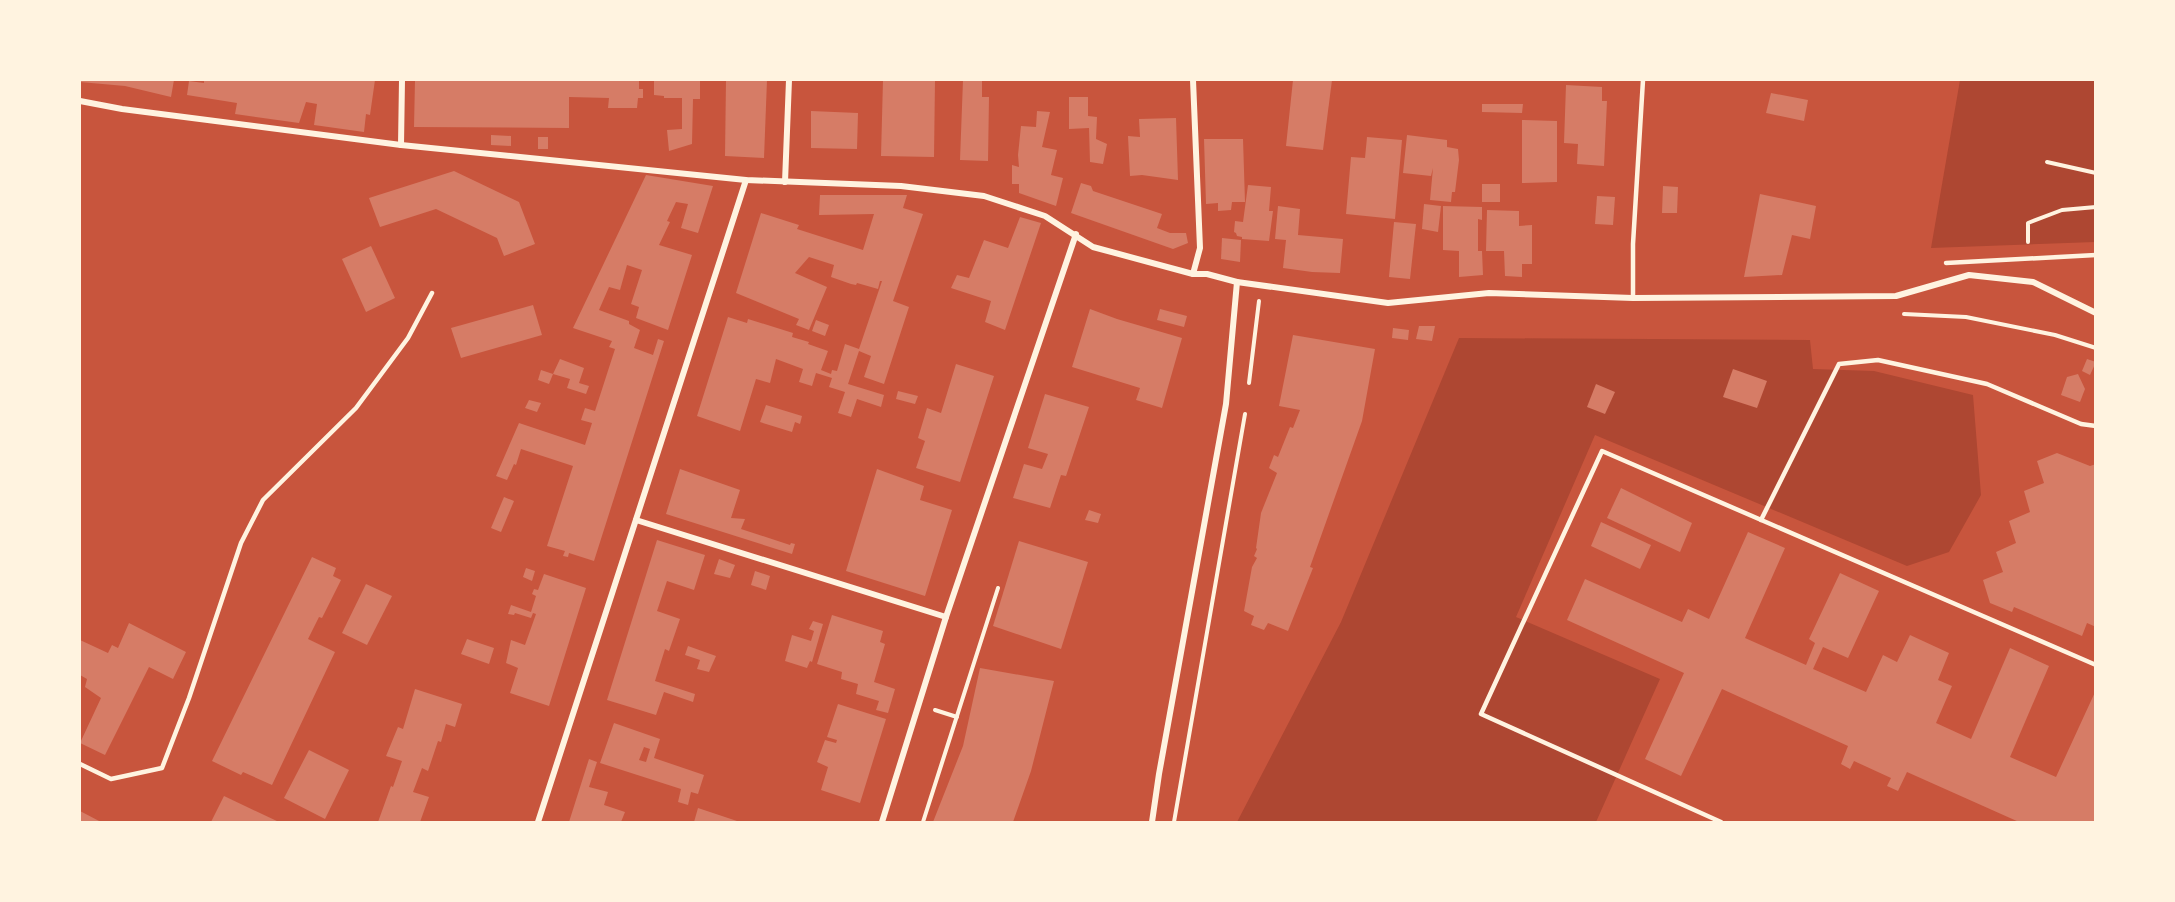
<svg xmlns="http://www.w3.org/2000/svg" width="2175" height="902" font-family="'Nunito Sans',sans-serif">
	<style>
		.green { fill: #ae4732 }
		.building { fill: #d67c66; fill-rule: evenodd }
		.lines { fill: none; stroke-linecap: round; stroke-linejoin: round }
		.path { stroke: #fff3e0; stroke-width: 4 }
		.service { stroke: #fff3e0; stroke-width: 4.5 }
		.minor { stroke: #fff3e0; stroke-width: 6 }
	</style>
	<rect width="100%" height="100%" fill="#c8553d"/>
	<g class="green">
		<polygon points="1960,80 2095,80 2095,242 1931,248"/>
		<polygon points="1459,338 1810,340 1813,369 1874,371 1973,395 1981,495 1949,552 1907,566 1595,435 1516,617 1660,679 1596,822 1237,822 1341,622"/>
	</g>
	<g class="building">
		<polygon points="80,80 174,80 171,97 125,86 80,82"/>
		<polygon points="204,80 375,80 370,115 366,114 364,132 314,125 317,104 306,102 299,123 235,114 237,103 187,95 189,81 204,83"/>
		<polygon points="415,80 639,80 639,89 643,89 643,98 638,98 637,108 608,108 609,98 569,97 569,128 414,127"/>
		<polygon points="654,80 700,80 700,99 693,99 692,144 669,151 667,130 682,129 682,98 664,98 664,96 654,95"/>
		<polygon points="726,80 767,80 764,158 725,156"/>
		<polygon points="883,80 935,80 934,157 881,156"/>
		<polygon points="963,80 982,80 982,97 989,97 988,161 960,160"/>
		<polygon points="1293,80 1332,80 1323,150 1286,146"/>
		<polygon points="1566,85 1602,87 1602,101 1607,101 1604,166 1577,164 1578,144 1564,143"/>
		<polygon points="1771,93 1808,100 1804,121 1766,113"/>
		<polygon points="1069,97 1088,97 1088,116 1097,117 1096,139 1107,144 1103,164 1090,162 1089,128 1069,129"/>
		<polygon points="1482,104 1523,104 1522,113 1482,112"/>
		<polygon points="811,111 858,113 857,149 811,148"/>
		<polygon points="1037,111 1050,112 1042,147 1057,150 1051,175 1063,178 1056,206 1019,193 1019,184 1012,184 1012,165 1019,167 1018,155 1021,126 1036,127"/>
		<polygon points="1176,118 1178,180 1142,175 1130,176 1128,136 1140,137 1139,119"/>
		<polygon points="1522,120 1557,121 1557,182 1522,183"/>
		<polygon points="491,135 511,136 511,146 491,145"/>
		<polygon points="1407,135 1447,140 1447,147 1458,149 1459,160 1455,192 1452,192 1451,202 1430,200 1433,168 1431,176 1403,173"/>
		<rect x="538" y="137" width="10" height="12"/>
		<polygon points="1367,137 1402,140 1395,219 1346,214 1351,157 1365,158"/>
		<polygon points="1204,139 1243,139 1245,202 1232,202 1231,210 1218,211 1218,203 1206,204"/>
		<polygon points="454,171 519,202 535,244 504,256 497,238 436,209 380,227 369,198"/>
		<polygon points="646,175 713,186 698,233 681,228 688,204 676,202 667,221 670,222 659,245 692,255 668,330 636,318 639,307 631,304 642,270 627,265 620,290 609,287 599,310 629,321 629,324 640,330 634,348 653,355 658,339 664,341 594,561 569,553 568,557 563,556 565,551 547,546 573,466 521,449 516,465 514,464 507,480 496,476 519,423 585,445 592,423 581,420 585,408 595,411 615,349 609,347 612,341 573,328"/>
		<polygon points="1081,183 1091,186 1093,191 1162,214 1157,228 1170,233 1186,233 1188,243 1173,249 1071,213"/>
		<rect x="1482" y="184" width="18" height="18"/>
		<polygon points="1248,185 1271,187 1269,211 1273,211 1269,241 1242,239 1242,237 1237,236 1236,233 1234,232 1235,221 1243,222"/>
		<polygon points="1663,186 1678,187 1677,213 1662,213"/>
		<polygon points="1760,194 1816,206 1810,239 1792,235 1782,275 1744,277"/>
		<polygon points="820,195 907,195 903,208 923,214 893,301 909,307 884,384 864,377 871,356 859,351 848,384 884,395 881,407 857,399 851,417 838,413 845,392 829,387 832,378 816,373 812,386 799,382 803,369 776,359 770,383 756,379 740,431 697,416 728,317 747,323 748,319 793,333 792,337 809,342 808,344 828,351 821,370 831,374 832,370 837,371 845,344 859,349 882,281 880,281 878,289 857,283 856,285 851,284 831,277 834,265 809,257 795,273 827,287 809,330 796,325 799,319 736,293 761,213 799,225 797,229 863,250 874,214 819,215"/>
		<polygon points="1597,196 1615,197 1613,225 1595,224"/>
		<polygon points="1424,204 1441,206 1438,232 1422,229"/>
		<polygon points="1278,206 1300,209 1298,235 1343,239 1340,273 1312,272 1283,268 1286,240 1275,239"/>
		<polygon points="1443,206 1482,207 1482,220 1478,219 1478,251 1482,251 1483,275 1459,277 1459,251 1443,250"/>
		<polygon points="1487,210 1519,211 1519,226 1532,225 1532,264 1522,264 1522,277 1505,276 1504,251 1486,251"/>
		<polygon points="1020,217 1041,223 1005,330 985,322 991,301 951,288 957,275 969,278 984,240 1008,248"/>
		<polygon points="1394,222 1416,224 1410,279 1389,277"/>
		<polygon points="1222,238 1241,240 1240,262 1221,259"/>
		<polygon points="371,246 395,298 366,312 342,259"/>
		<polygon points="533,305 542,335 461,358 451,328"/>
		<polygon points="1090,309 1117,319 1182,338 1162,408 1136,400 1140,388 1072,367"/>
		<polygon points="1160,309 1187,316 1184,327 1157,320"/>
		<polygon points="816,320 829,325 825,336 812,331"/>
		<polygon points="1419,326 1435,326 1432,341 1416,339"/>
		<polygon points="1393,328 1409,330 1408,340 1392,338"/>
		<polygon points="1293,335 1375,349 1362,421 1310,567 1313,568 1288,631 1268,623 1264,630 1251,625 1254,616 1244,611 1252,567 1257,558 1254,556 1257,549 1256,548 1261,513 1277,473 1269,468 1274,455 1278,457 1290,427 1293,428 1300,410 1279,406"/>
		<polygon points="560,359 584,368 579,383 589,386 586,394 567,388 570,379 553,374"/>
		<polygon points="2087,359 2096,362 2090,375 2082,371"/>
		<polygon points="956,364 994,376 960,482 916,468 925,441 918,438 927,408 941,413"/>
		<polygon points="1733,369 1767,381 1757,408 1723,397"/>
		<polygon points="541,370 553,374 549,384 538,380"/>
		<polygon points="2078,374 2085,389 2080,402 2061,395 2067,377"/>
		<polygon points="1596,384 1615,392 1605,414 1587,407"/>
		<polygon points="898,391 918,396 915,404 896,399"/>
		<polygon points="1045,394 1089,407 1066,476 1061,475 1050,508 1013,498 1024,464 1042,469 1048,454 1028,448"/>
		<polygon points="529,400 541,403 537,412 525,408"/>
		<polygon points="766,405 802,416 800,424 795,422 792,432 760,422"/>
		<polygon points="2057,453 2090,466 2096,464 2096,627 2087,623 2082,636 2014,607 2012,612 1990,603 1983,580 2003,572 1996,552 2016,543 2009,521 2030,512 2024,491 2044,483 2037,461"/>
		<polygon points="680,469 740,490 731,518 745,519 741,529 790,545 791,543 795,544 792,554 666,514"/>
		<polygon points="877,469 924,486 920,500 952,510 925,596 846,571"/>
		<polygon points="1621,488 1692,523 1680,552 1607,518"/>
		<polygon points="504,497 514,501 501,532 491,528"/>
		<polygon points="1089,510 1101,514 1098,523 1085,520"/>
		<polygon points="1601,522 1651,545 1640,569 1591,546"/>
		<polygon points="1748,532 1785,548 1745,638 1806,665 1815,643 1809,639 1840,573 1879,591 1848,658 1823,647 1813,669 1866,692 1883,655 1897,662 1910,635 1949,653 1938,680 1952,686 1936,723 1971,739 2010,648 2049,666 2010,757 2056,777 2096,690 2096,822 2019,822 1907,772 1898,791 1887,786 1891,778 1854,761 1850,769 1841,764 1848,746 1722,689 1681,776 1645,759 1684,673 1567,620 1585,579 1682,622 1688,609 1709,619"/>
		<polygon points="657,540 705,555 694,590 667,581 657,611 680,619 669,651 665,649 655,681 695,694 693,702 664,692 656,715 607,700"/>
		<polygon points="1019,541 1088,562 1061,649 993,626"/>
		<polygon points="312,557 336,568 333,576 341,580 322,618 319,617 308,639 335,652 272,785 243,772 241,775 212,761"/>
		<polygon points="719,559 735,565 730,578 714,574"/>
		<polygon points="526,568 535,571 532,581 523,577"/>
		<polygon points="755,571 770,576 766,590 751,585"/>
		<polygon points="544,574 586,588 549,706 510,693 518,668 506,663 511,640 525,645 536,614 533,613 531,618 515,613 514,615 508,614 511,605 531,612 536,596 532,594 534,589 538,590"/>
		<polygon points="366,584 392,596 367,645 342,633"/>
		<polygon points="832,615 883,631 880,642 885,644 874,682 895,689 888,713 876,710 879,701 856,694 858,684 841,679 842,672 817,664"/>
		<polygon points="813,621 823,624 812,662 810,661 807,668 785,661 792,635 811,641 814,631 809,629"/>
		<polygon points="129,623 186,652 173,679 149,667 105,755 80,743 101,698 85,687 87,679 80,675 80,640 108,653 112,645 118,648"/>
		<polygon points="467,639 494,648 489,664 461,654"/>
		<polygon points="688,646 716,656 709,672 697,669 700,660 685,655"/>
		<polygon points="980,668 1054,681 1031,771 1013,822 933,822 963,746"/>
		<polygon points="415,689 462,704 455,727 446,724 441,742 438,741 428,771 422,768 413,792 429,797 420,822 378,822 391,786 393,787 402,761 386,756 398,727 403,729"/>
		<polygon points="838,704 886,719 860,803 821,790 828,767 817,762 825,740 836,743 837,740 827,737"/>
		<path d="M614 723 660 739 654 758 704 775 698 794 691 792 688 805 678 802 681 789 600 763ZM644 747 650 749 646 762 639 760Z"/>
		<polygon points="309,750 349,770 325,819 284,798"/>
		<polygon points="589,759 597,762 589,787 608,792 604,805 625,812 621,822 569,822"/>
		<polygon points="224,796 279,822 211,822"/>
		<polygon points="698,808 740,822 694,822"/>
		<polygon points="80,811 101,822 80,822"/>
	</g>
	<g class="lines">
		<g class="path">
			<polyline points="2047,162 2096,173"/>
			<polyline points="2028,242 2028,223 2062,210 2096,207"/>
			<polyline points="1904,314 1966,317 2055,335 2096,348"/>
			<polyline points="1249,383 1259,301"/>
			<polyline points="935,710 957,717"/>
			<polyline points="923,822 998,588"/>
			<polyline points="1174,822 1245,414"/>
		</g>
		<g class="service">
			<polyline points="1946,263 2096,255"/>
			<polyline points="1633,298 1633,244 1643,80"/>
			<polyline points="1761,520 1839,364 1878,360 1987,384 2081,424 2096,426"/>
			<polyline points="80,764 111,779 162,768 189,698 241,543 263,500 356,408 408,338 432,293"/>
			<polyline points="1721,822 1481,714 1602,451 2096,665"/>
		</g>
		<g class="minor">
			<polyline points="80,101 122,109 401,145 746,180 901,186 984,196 1045,216 1093,247 1193,274 1207,274 1237,282 1388,303 1489,293 1633,298 1896,296 1969,275 2033,282 2096,313"/>
			<polyline points="401,145 402,80"/>
			<polyline points="785,182 789,80"/>
			<polyline points="1193,274 1200,248 1193,80"/>
			<polyline points="636,520 946,617"/>
			<polyline points="538,822 746,180"/>
			<polyline points="882,822 946,617 1076,234"/>
			<polyline points="1152,822 1159,774 1226,404 1237,282"/>
		</g>
	</g>
	<rect width="2175" height="902" fill="none" stroke="#fff3e0" stroke-width="162"/>
</svg>
